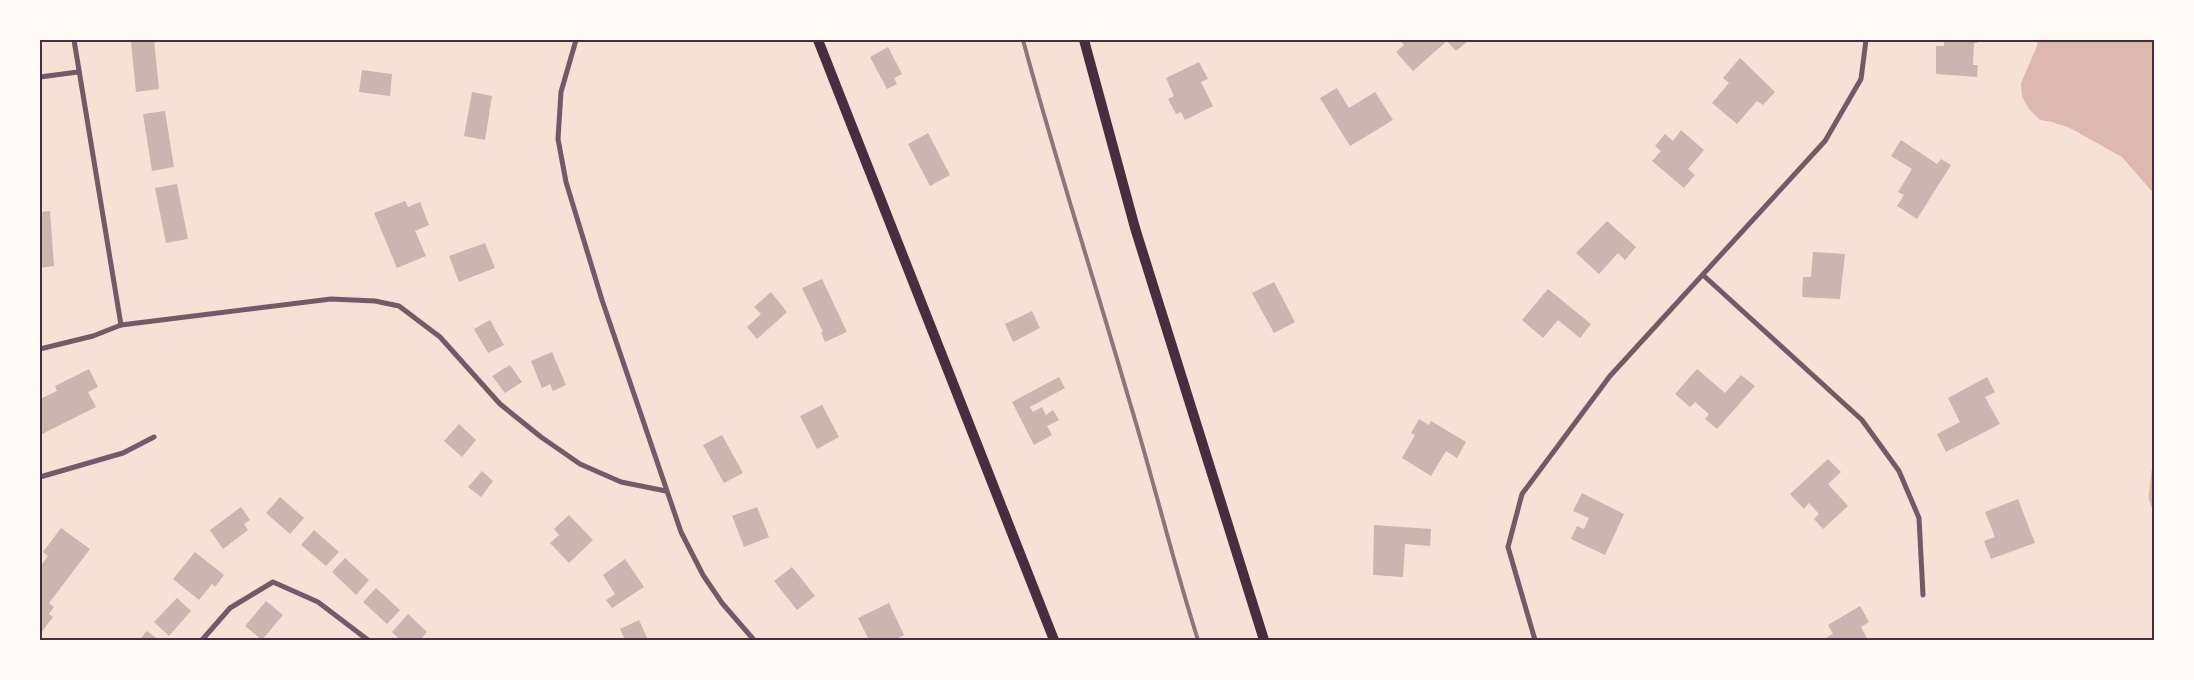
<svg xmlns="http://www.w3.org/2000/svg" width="2194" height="680" font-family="'Sofia Sans Condensed',sans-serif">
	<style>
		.water { fill: #dcb8b0 }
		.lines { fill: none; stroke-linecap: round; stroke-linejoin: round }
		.stream { stroke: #dcb8b0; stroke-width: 5 }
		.building { fill: #ccb4b1 }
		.minor { stroke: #755966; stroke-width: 5 }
		.secondary { stroke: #4a2c40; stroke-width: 10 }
		.rail { stroke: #8f747c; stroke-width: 4 }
		.neatline { fill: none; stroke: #4a2c40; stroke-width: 2 }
	</style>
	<rect width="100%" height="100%" fill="#f7e1d7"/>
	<polygon class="water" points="2038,40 2154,40 2154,194 2122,157 2070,128 2052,122 2040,120 2029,109 2022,97 2021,83 2037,46"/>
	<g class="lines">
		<polyline class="stream" points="2154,471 2151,498 2154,506"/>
	</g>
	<g class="building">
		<polygon points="154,40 159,89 136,92 131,42"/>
		<polygon points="1400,40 1469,40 1456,51 1447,41 1413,71 1396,52 1404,45"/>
		<polygon points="1944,40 1978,40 1977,43 1974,43 1973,65 1978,65 1977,77 1936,74 1936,46 1944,46"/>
		<polygon points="888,47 902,74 894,78 897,84 887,89 870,57"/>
		<polygon points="1740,58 1775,92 1763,105 1757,101 1737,124 1712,103 1729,83 1723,78"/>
		<polygon points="1199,62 1208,79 1201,82 1213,106 1185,120 1181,112 1176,114 1168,99 1174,96 1166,78"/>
		<polygon points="362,70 392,74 390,96 359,92"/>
		<polygon points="1337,88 1349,108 1375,92 1393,120 1350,146 1320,98"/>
		<polygon points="472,92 492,96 485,140 464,136"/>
		<polygon points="165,111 174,167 152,171 143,114"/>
		<polygon points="1681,130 1704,150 1688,169 1695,175 1684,188 1652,161 1661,151 1655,146 1665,134 1673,141"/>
		<polygon points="928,133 950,175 930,186 908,144"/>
		<polygon points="1901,140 1937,164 1941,159 1951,165 1917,219 1897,206 1904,195 1898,192 1912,169 1891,156"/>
		<polygon points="177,184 188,239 166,243 155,188"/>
		<polygon points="405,201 408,207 420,202 429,225 415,231 426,256 397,268 374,213"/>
		<polygon points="50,211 54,266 40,268 40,212"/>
		<polygon points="1607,221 1636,247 1625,260 1618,253 1599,274 1576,253"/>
		<polygon points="485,243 495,268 459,282 449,256"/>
		<polygon points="1813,252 1845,254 1840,299 1802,297 1803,277 1811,277"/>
		<polygon points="822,279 847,332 825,342 821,332 823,332 802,288"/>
		<polygon points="1274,282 1295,322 1274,333 1252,293"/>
		<polygon points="1548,289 1591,324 1580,338 1558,320 1543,338 1522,320"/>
		<polygon points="771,292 787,312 757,339 747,327 761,314 754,307"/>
		<polygon points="1032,311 1040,328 1013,342 1005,324"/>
		<polygon points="490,320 504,345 488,353 474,329"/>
		<polygon points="552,352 566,385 553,391 550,384 542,388 531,361"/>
		<polygon points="510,365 522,382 505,393 492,376"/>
		<polygon points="89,369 98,387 88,392 96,407 40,435 40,399 57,391 55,386"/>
		<polygon points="1697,369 1725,393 1741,375 1755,386 1717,429 1705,419 1709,414 1695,402 1690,407 1675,394"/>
		<polygon points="1059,377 1065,388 1030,407 1033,412 1042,407 1046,415 1053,410 1059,420 1047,426 1052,435 1034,445 1012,402"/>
		<polygon points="1987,377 1995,392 1985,397 2000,424 1946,452 1937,434 1960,422 1948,398"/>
		<polygon points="822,405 839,437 817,449 800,416"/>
		<polygon points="1419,419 1429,425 1431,421 1466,442 1457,458 1446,451 1431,476 1402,458 1415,435 1411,433"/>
		<polygon points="459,424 476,440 462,457 444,441"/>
		<polygon points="722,435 743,473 724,483 703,445"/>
		<polygon points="1828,459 1841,472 1828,484 1848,506 1823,529 1814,519 1819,514 1809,503 1804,509 1790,494"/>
		<polygon points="482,471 493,481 481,497 468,487"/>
		<polygon points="1582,493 1624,514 1605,555 1571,539 1577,526 1584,529 1589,518 1573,511"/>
		<polygon points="280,497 304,518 290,534 266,513"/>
		<polygon points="2018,499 2035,543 1991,559 1984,541 1995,537 1985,512"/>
		<polygon points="241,507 250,520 244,524 248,530 223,549 210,530"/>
		<polygon points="757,507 769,537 744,547 732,516"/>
		<polygon points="569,515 593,540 569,563 550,543 559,535 554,529"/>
		<polygon points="1374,525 1431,529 1430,546 1405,544 1403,577 1373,575"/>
		<polygon points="61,528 90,549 49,603 54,607 49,614 53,617 40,634 40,567 48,556 43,552"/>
		<polygon points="314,530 339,552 326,566 301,545"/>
		<polygon points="195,552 224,575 215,587 212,584 199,600 173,579"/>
		<polygon points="345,558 369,580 356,595 332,572"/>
		<polygon points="625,559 644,587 612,608 606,600 615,594 603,575"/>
		<polygon points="792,567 815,596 797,610 774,581"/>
		<polygon points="376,588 400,610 387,624 363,602"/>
		<polygon points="177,598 191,611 169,636 154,622"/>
		<polygon points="266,601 283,615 262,640 245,626"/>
		<polygon points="889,603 904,635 899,638 900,640 869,640 858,618"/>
		<polygon points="1860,606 1869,622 1861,627 1868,640 1829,640 1827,637 1833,634 1828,625"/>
		<polygon points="408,614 427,632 422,638 424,640 400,640 392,632"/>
		<polygon points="639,620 648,640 625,640 620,629"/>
		<polygon points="147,631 159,640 139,640"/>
	</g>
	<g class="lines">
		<g class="minor">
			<polyline points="74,40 121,325"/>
			<polyline points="576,40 561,92 558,139 566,182 602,300 681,532 703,575 722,603 754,640"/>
			<polyline points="40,77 78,72"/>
			<polyline points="1703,275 1862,420 1899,471 1919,518 1923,595"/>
			<polyline points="40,349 93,336 121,325 331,299 375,301 399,306 440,337 500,404 541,437 580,464 621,482 666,491"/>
			<polyline points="40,477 123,453 154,437"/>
			<polyline points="202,640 230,608 273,582 318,602 368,640"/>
			<polyline points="1535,640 1508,547 1522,494 1610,376 1825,141 1861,79 1866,40"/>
		</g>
		<g class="secondary">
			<polyline points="818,40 1054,640"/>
			<polyline points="1084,40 1135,228 1264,640"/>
		</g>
		<path class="rail" d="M1023 40C1056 162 1095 282 1130 403 1154 482 1173 562 1198 640"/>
	</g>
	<rect width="2194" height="680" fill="none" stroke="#fffaf5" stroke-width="82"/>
	<rect x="41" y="41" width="2112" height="598" class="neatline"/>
</svg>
